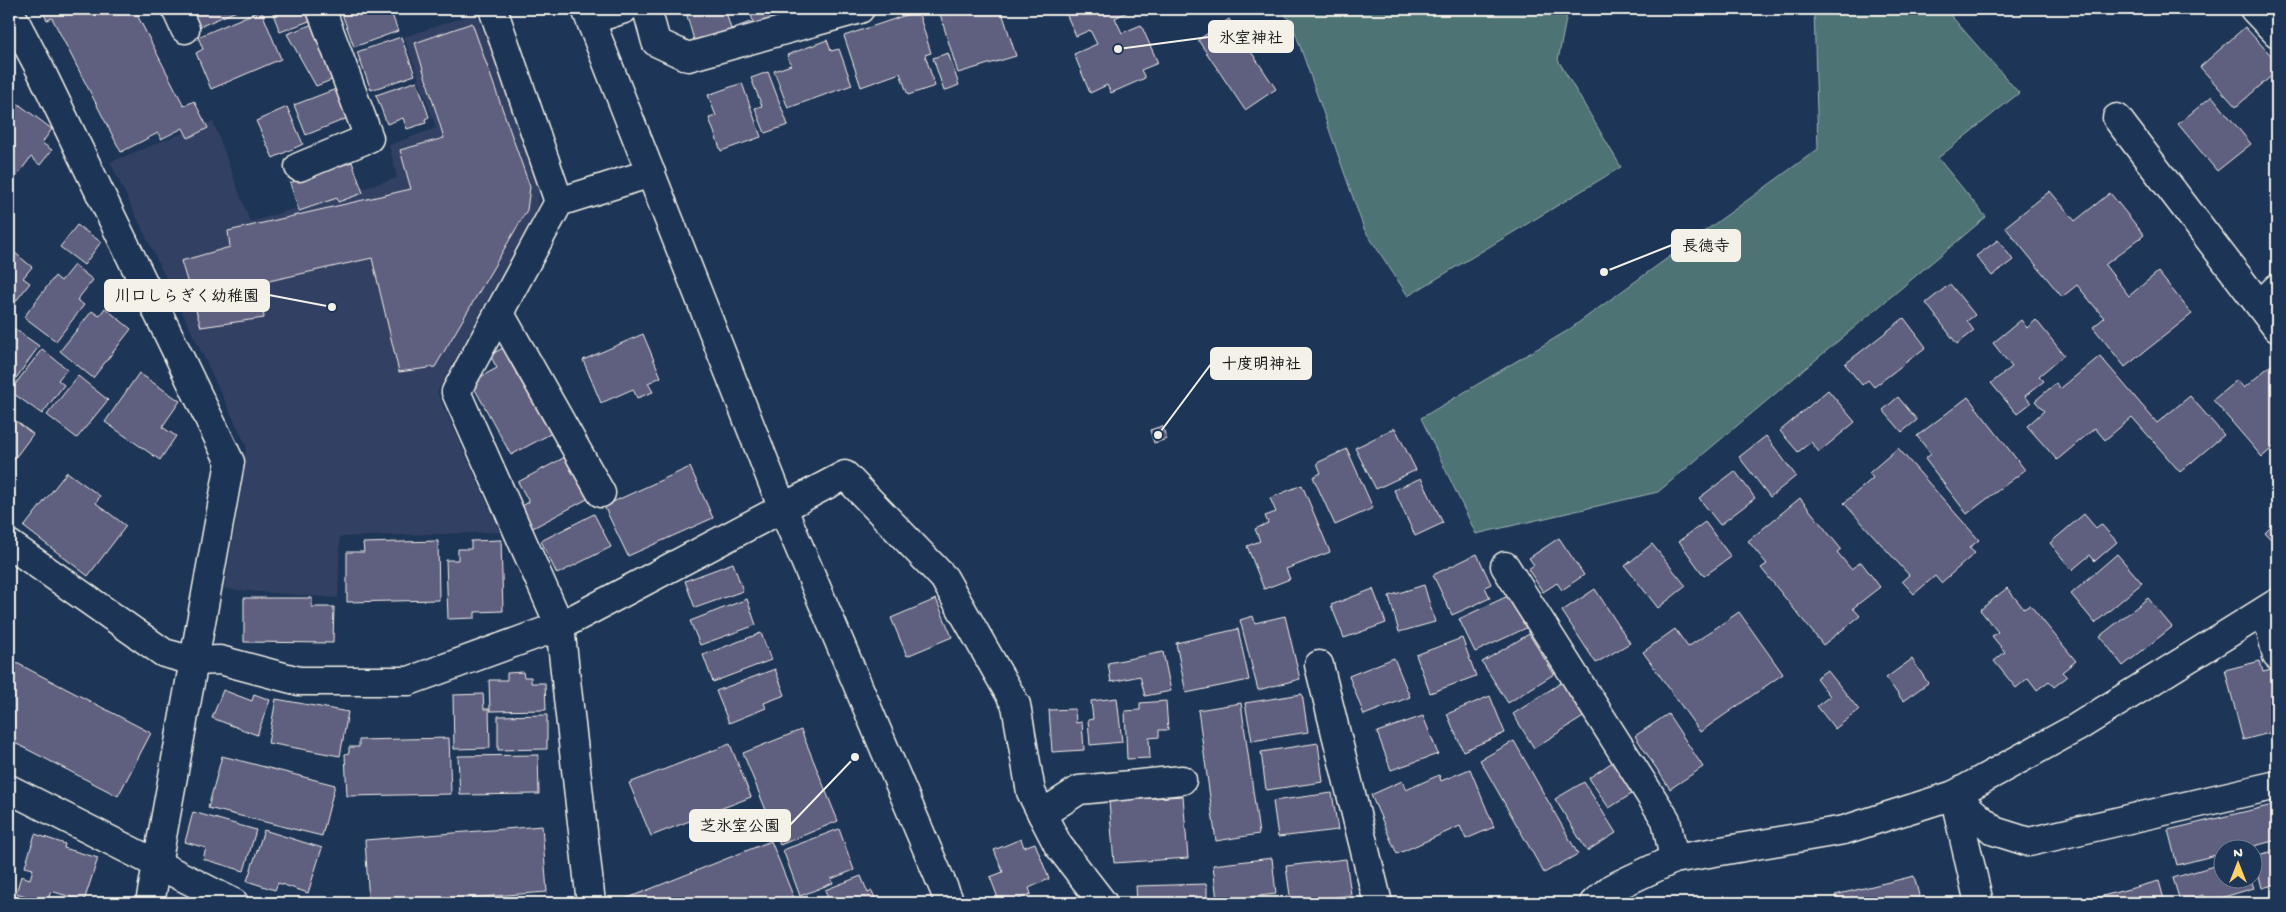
<svg xmlns="http://www.w3.org/2000/svg" width="2286" height="912" font-family="'Gochi Hand','Klee One',sans-serif">
	<style>
		.built { fill: #314163 }
		.green { fill: #4d7375; stroke: #a0b2ae }
		.building { fill: #5f5e80; stroke: #f4f1e8 }
		.lines { fill: none; stroke-linecap: round; stroke-linejoin: round }
		.minor-casing { stroke: #f4f1e8; stroke-width: 31 }
		.minor { stroke: #1d3557; stroke-width: 28 }
		.leader { fill: none; stroke: #f4f1e8; stroke-width: 2 }
		.callout-dot { fill: #f4f1e8; stroke: #1d3557; stroke-width: 2 }
		.callout { fill: #f4f1e8; stroke: #f4f1e8; stroke-width: 2 }
		.callout-label { font-size: 16px; text-anchor: middle; font-weight: bold; fill: #111 }
	</style>
	<rect width="100%" height="100%" fill="#1d3557"/>
	<filter id="ink" filterUnits="userSpaceOnUse"><feTurbulence type="fractalNoise" baseFrequency=".02" numOctaves="2"/><feDisplacementMap in="SourceGraphic" scale="10" xChannelSelector="R" yChannelSelector="G"/><feConvolveMatrix kernelMatrix="1 2 1 2 8 2 1 2 1" color-interpolation-filters="sRGB"/></filter>
	<g filter="url(#ink)">
		<polygon class="built" points="476,13 539,180 538,208 437,392 500,532 340,537 338,598 224,589 243,481 246,445 110,162 213,121 250,222 397,178 389,145 436,128 404,37"/>
		<g class="green">
			<polygon points="1282,9 1568,9 1558,60 1621,167 1408,296 1364,229 1294,29"/>
			<polygon points="1814,9 1945,9 2019,93 1938,158 1986,217 1658,492 1476,534 1421,418 1567,331 1818,149"/>
		</g>
		<g class="building">
			<polygon points="41,9 134,9 184,106 194,101 208,128 188,138 183,128 161,139 158,133 121,152 52,18 47,20"/>
			<polygon points="192,9 241,9 199,27"/>
			<polygon points="271,9 308,9 312,20 280,32"/>
			<polygon points="348,9 390,9 398,31 354,47 341,11"/>
			<polygon points="685,9 735,9 726,12 731,29 753,21 749,9 797,9 799,15 696,47"/>
			<polygon points="957,9 1001,9 1016,56 958,73 940,14"/>
			<polygon points="1064,9 1127,9 1129,11 1115,18 1122,33 1141,25 1158,63 1141,70 1145,78 1111,93 1107,85 1090,93 1074,54 1097,44 1090,30 1076,36"/>
			<polygon points="261,10 281,59 211,89 196,53 203,49 198,37"/>
			<polygon points="918,11 931,53 925,55 935,86 908,95 900,73 861,87 844,36"/>
			<polygon points="1229,19 1276,89 1245,110 1198,40"/>
			<polygon points="472,23 530,187 527,210 435,367 399,372 372,258 260,283 264,318 201,327 181,261 230,247 228,231 411,189 400,150 444,138 415,43"/>
			<polygon points="313,24 334,79 316,86 287,34"/>
			<polygon points="2245,27 2277,62 2277,71 2236,107 2200,67"/>
			<polygon points="401,37 415,75 371,90 357,52"/>
			<polygon points="827,40 831,51 839,49 852,85 788,108 774,71 791,65 787,55"/>
			<polygon points="948,53 959,85 944,91 933,58"/>
			<polygon points="768,72 788,125 765,133 755,108 762,106 751,78"/>
			<polygon points="417,81 429,117 425,119 426,123 407,129 403,118 387,124 376,95"/>
			<polygon points="742,83 761,137 721,151 709,118 716,116 708,95"/>
			<polygon points="336,89 348,118 306,135 294,105"/>
			<polygon points="2212,96 2251,144 2217,171 2178,124"/>
			<polygon points="9,97 52,129 42,143 52,150 40,165 31,157 9,186"/>
			<polygon points="287,107 303,144 273,158 256,121"/>
			<polygon points="352,162 363,193 338,202 337,198 299,211 290,183"/>
			<polygon points="2050,191 2075,221 2110,193 2144,235 2105,265 2129,296 2158,272 2192,314 2125,367 2093,327 2104,318 2077,285 2062,297 2005,227"/>
			<polygon points="77,225 101,242 84,265 60,247"/>
			<polygon points="1998,240 2013,260 1992,276 1976,256"/>
			<polygon points="9,248 32,267 23,278 30,283 9,310"/>
			<polygon points="74,265 93,280 77,300 84,305 56,341 24,317 55,276 61,281"/>
			<polygon points="1950,284 1975,315 1967,321 1974,331 1957,344 1926,303"/>
			<polygon points="105,308 131,329 93,378 60,351 92,311 99,316"/>
			<polygon points="1904,318 1926,347 1874,387 1868,380 1862,385 1845,364"/>
			<polygon points="2021,320 2027,328 2036,320 2064,355 2039,376 2044,381 2025,396 2031,403 2017,414 1991,383 2012,367 1993,343"/>
			<polygon points="12,327 39,346 9,388 9,332"/>
			<polygon points="643,334 661,377 648,383 653,392 637,398 633,389 601,403 583,360"/>
			<polygon points="505,347 552,433 511,455 471,382 497,368 490,355"/>
			<polygon points="42,349 67,369 58,380 64,385 42,414 10,391"/>
			<polygon points="2100,356 2157,423 2190,396 2224,435 2180,472 2132,417 2105,440 2095,428 2057,460 2027,426 2044,411 2035,401 2056,383 2060,389"/>
			<polygon points="2271,365 2277,372 2277,444 2262,457 2213,400 2237,380 2244,388"/>
			<polygon points="139,373 180,401 162,427 176,436 160,460 105,422"/>
			<polygon points="78,376 108,400 77,438 47,415"/>
			<polygon points="1828,390 1855,422 1819,452 1811,442 1798,452 1780,431"/>
			<polygon points="1898,397 1917,420 1902,432 1883,410"/>
			<polygon points="1968,397 2025,470 1967,514 1925,459 1931,454 1917,436"/>
			<polygon points="9,416 33,434 9,466"/>
			<polygon points="1162,426 1167,439 1154,443 1150,430"/>
			<polygon points="1395,428 1416,470 1376,489 1355,448"/>
			<polygon points="1766,436 1796,476 1770,497 1739,457"/>
			<polygon points="1898,448 1979,540 1969,548 1975,553 1941,583 1935,576 1914,594 1902,581 1909,575 1844,503 1873,478 1869,473"/>
			<polygon points="1347,449 1373,508 1335,525 1313,477 1321,473 1317,463"/>
			<polygon points="569,455 591,497 531,529 520,507 529,502 518,482"/>
			<polygon points="690,467 713,518 628,556 604,506"/>
			<polygon points="1735,471 1755,498 1720,525 1699,498"/>
			<polygon points="67,472 100,496 96,503 126,526 88,576 24,527"/>
			<polygon points="1421,478 1443,523 1415,536 1394,490"/>
			<polygon points="1302,485 1330,552 1286,569 1290,579 1264,589 1247,546 1260,541 1255,529 1268,523 1265,516 1276,512 1270,498"/>
			<polygon points="1800,498 1841,549 1837,552 1851,569 1861,562 1880,587 1853,608 1860,616 1823,645 1761,568 1767,564 1748,541"/>
			<polygon points="594,514 611,547 557,574 541,541"/>
			<polygon points="2084,514 2096,528 2101,524 2117,542 2095,561 2090,555 2072,570 2050,543"/>
			<polygon points="2277,521 2277,546 2265,533"/>
			<polygon points="1705,522 1731,557 1704,576 1679,541"/>
			<polygon points="1559,538 1584,575 1562,590 1557,583 1543,592 1528,569 1534,565 1529,558"/>
			<polygon points="501,540 503,611 475,612 475,618 448,619 446,560 458,560 458,549 471,549 471,541"/>
			<polygon points="438,541 439,600 347,602 347,552 364,552 363,543"/>
			<polygon points="1652,544 1686,586 1658,608 1625,566"/>
			<polygon points="1477,554 1491,584 1485,587 1490,598 1452,615 1433,575"/>
			<polygon points="2117,554 2142,583 2095,623 2071,594"/>
			<polygon points="733,563 743,591 695,608 685,581"/>
			<polygon points="1424,585 1435,622 1399,632 1389,596"/>
			<polygon points="2007,588 2024,609 2030,605 2076,661 2062,672 2067,677 2054,687 2049,681 2037,690 2028,678 2016,688 1994,661 2005,652 1992,636 1998,632 1980,610"/>
			<polygon points="1373,589 1386,623 1344,638 1331,605"/>
			<polygon points="1595,589 1630,643 1596,663 1562,611"/>
			<polygon points="1510,595 1526,628 1475,652 1459,619"/>
			<polygon points="244,598 312,598 312,607 334,607 333,643 244,642"/>
			<polygon points="2148,598 2172,627 2123,666 2100,636"/>
			<polygon points="747,599 756,625 700,645 690,621"/>
			<polygon points="936,599 952,637 907,656 891,618"/>
			<polygon points="1739,612 1783,674 1700,732 1643,652 1675,629 1688,647"/>
			<polygon points="1253,616 1255,623 1285,616 1300,679 1258,690 1240,620"/>
			<polygon points="1238,629 1249,680 1186,693 1176,643"/>
			<polygon points="761,633 771,660 713,682 703,655"/>
			<polygon points="1529,634 1554,674 1508,703 1482,662"/>
			<polygon points="1462,638 1476,676 1430,693 1416,655"/>
			<polygon points="1163,652 1171,691 1145,696 1140,676 1111,682 1108,663"/>
			<polygon points="1394,658 1410,697 1364,715 1349,676"/>
			<polygon points="9,659 151,733 118,796 9,740"/>
			<polygon points="1912,659 1928,683 1903,701 1886,678"/>
			<polygon points="2260,661 2263,672 2275,669 2277,680 2277,731 2243,740 2225,670"/>
			<polygon points="775,669 785,695 764,703 766,708 729,723 716,691"/>
			<polygon points="1827,670 1859,710 1835,729 1817,706 1830,696 1816,678"/>
			<polygon points="523,672 524,677 531,677 531,683 545,683 546,710 490,711 489,680 507,680 507,673"/>
			<polygon points="1564,681 1585,716 1534,748 1513,714"/>
			<polygon points="223,690 252,701 254,694 270,700 257,735 212,718"/>
			<polygon points="483,694 484,709 489,709 490,748 454,749 453,695"/>
			<polygon points="1302,694 1308,732 1252,741 1245,703"/>
			<polygon points="1490,696 1505,733 1463,751 1447,714"/>
			<polygon points="1117,698 1122,742 1090,745 1088,720 1093,719 1091,701"/>
			<polygon points="276,699 348,712 340,756 268,743"/>
			<polygon points="1166,701 1168,730 1159,730 1159,737 1149,738 1150,758 1127,759 1125,711 1140,710 1140,703"/>
			<polygon points="1241,703 1259,834 1216,841 1198,710"/>
			<polygon points="1075,709 1076,723 1082,722 1084,750 1052,752 1049,710"/>
			<polygon points="1668,714 1703,767 1670,789 1635,736"/>
			<polygon points="547,715 547,749 498,750 498,716"/>
			<polygon points="1423,716 1438,754 1391,770 1377,732"/>
			<polygon points="801,730 838,821 780,845 743,753"/>
			<polygon points="449,738 451,794 347,796 345,754 349,753 349,747 359,747 359,740"/>
			<polygon points="1514,741 1578,854 1544,873 1480,760"/>
			<polygon points="1318,743 1323,782 1266,790 1261,752"/>
			<polygon points="730,744 751,797 651,836 629,783"/>
			<polygon points="538,755 539,794 460,795 458,756"/>
			<polygon points="222,756 335,785 322,836 208,808"/>
			<polygon points="1614,761 1635,792 1609,808 1589,778"/>
			<polygon points="1470,769 1494,827 1466,839 1460,826 1397,854 1371,795 1402,781 1406,790 1439,775 1441,781"/>
			<polygon points="1584,782 1616,833 1587,851 1555,799"/>
			<polygon points="1332,793 1338,830 1278,837 1273,801"/>
			<polygon points="1183,796 1188,858 1114,863 1109,801"/>
			<polygon points="2277,804 2277,840 2239,850 2224,850 2224,853 2177,865 2168,830"/>
			<polygon points="193,812 256,830 244,871 203,859 206,848 185,842"/>
			<polygon points="542,826 547,892 400,903 369,903 365,840"/>
			<polygon points="839,829 854,870 831,879 833,883 800,896 783,850"/>
			<polygon points="264,830 322,848 308,893 278,883 275,890 247,881"/>
			<polygon points="35,834 65,844 64,848 98,858 84,901 51,891 47,903 16,893 21,876 30,879 33,869 25,867"/>
			<polygon points="1021,839 1024,847 1035,843 1049,879 1029,888 1031,894 1009,903 1000,903 990,877 1003,872 994,850"/>
			<polygon points="771,841 796,903 615,903"/>
			<polygon points="2277,850 2277,884 2262,888 2254,856"/>
			<polygon points="1272,858 1276,894 1217,901 1213,865"/>
			<polygon points="1346,859 1351,895 1291,903 1286,866"/>
			<polygon points="2224,863 2224,880 2251,880 2254,888 2204,903 2203,895 2180,901 2173,878"/>
			<polygon points="861,876 868,893 872,891 877,903 815,903 828,898 825,890"/>
			<polygon points="1914,876 1921,903 1837,903 1835,895"/>
			<polygon points="2159,881 2165,903 2080,902"/>
			<polygon points="1207,884 1207,903 1137,903 1136,886"/>
		</g>
		<g class="lines">
			<defs>
				<g id="minor">
					<polyline points="176,9 185,29"/>
					<polyline points="493,9 559,202"/>
					<polyline points="586,9 783,509 950,903"/>
					<polyline points="647,9 656,42 688,57 860,9"/>
					<polyline points="2254,9 2277,33"/>
					<polyline points="9,10 40,69 230,462 150,903"/>
					<polyline points="591,20 624,9"/>
					<polyline points="2117,118 2277,328"/>
					<polyline points="299,167 369,138 321,9"/>
					<polyline points="2260,305 2277,288"/>
					<polyline points="499,312 601,493"/>
					<polyline points="9,544 164,653 194,661 220,660 299,681 409,681 560,626 845,475 944,578 1016,705 1031,792 1042,814 1058,845 1103,903"/>
					<polyline points="1505,566 1666,820 1674,859"/>
					<polyline points="2266,610 2277,656"/>
					<polyline points="1319,665 1378,903"/>
					<polyline points="9,789 234,903"/>
					<polyline points="1954,795 1994,831 2029,842 2277,785"/>
					<polyline points="1954,795 1979,903"/>
					<polyline points="1042,814 1079,790 1182,780"/>
					<polyline points="591,903 560,626 456,392 559,202 651,173"/>
					<polyline points="1594,903 1612,888 1674,859 1844,830 1954,795 2076,728 2277,603"/>
				</g>
			</defs>
			<use href="#minor" class="minor-casing"/>
			<use href="#minor" class="minor"/>
		</g>
	</g>
	<path class="leader" d="M1118 49L1209 37M1604 272L1672 245M332 307L269 295M1158 435L1211 364M855 757L790 825"/>
	<g class="callout-dot">
		<circle cx="1118" cy="49" r="5"/>
		<circle cx="1604" cy="272" r="5"/>
		<circle cx="332" cy="307" r="5"/>
		<circle cx="1158" cy="435" r="5"/>
		<circle cx="855" cy="757" r="5"/>
	</g>
	<g class="callout">
		<rect x="1209" y="21" width="84" height="31" rx="5"/>
		<rect x="1672" y="230" width="68" height="31" rx="5"/>
		<rect x="105" y="280" width="164" height="31" rx="5"/>
		<rect x="1211" y="348" width="100" height="31" rx="5"/>
		<rect x="690" y="810" width="100" height="31" rx="5"/>
	</g>
	<g class="callout-label">
		<text x="1251" y="43">氷室神社</text>
		<text x="1706" y="251">長徳寺</text>
		<text x="187" y="301">川口しらぎく幼稚園</text>
		<text x="1261" y="369">十度明神社</text>
		<text x="740" y="831">芝氷室公園</text>
	</g>
	<rect width="2286" height="912" fill="none" stroke="#1d3557" stroke-width="30"/>
	<rect x="15" y="15" width="2256" height="882" fill="none" stroke="#f4f1e8" stroke-width="2" filter="url(#ink)"/>
	<g transform="translate(2238 864)"><circle r="24" fill="#1d3557" stroke="#738091"/>
	<path d="M0-4L9 19L0 12L-9 19Z" fill="#ffd166"/>
	<text y="-8" font-size="14" font-weight="bold" text-anchor="middle" fill="#f4f1e8">N</text>
	</g>
</svg>
